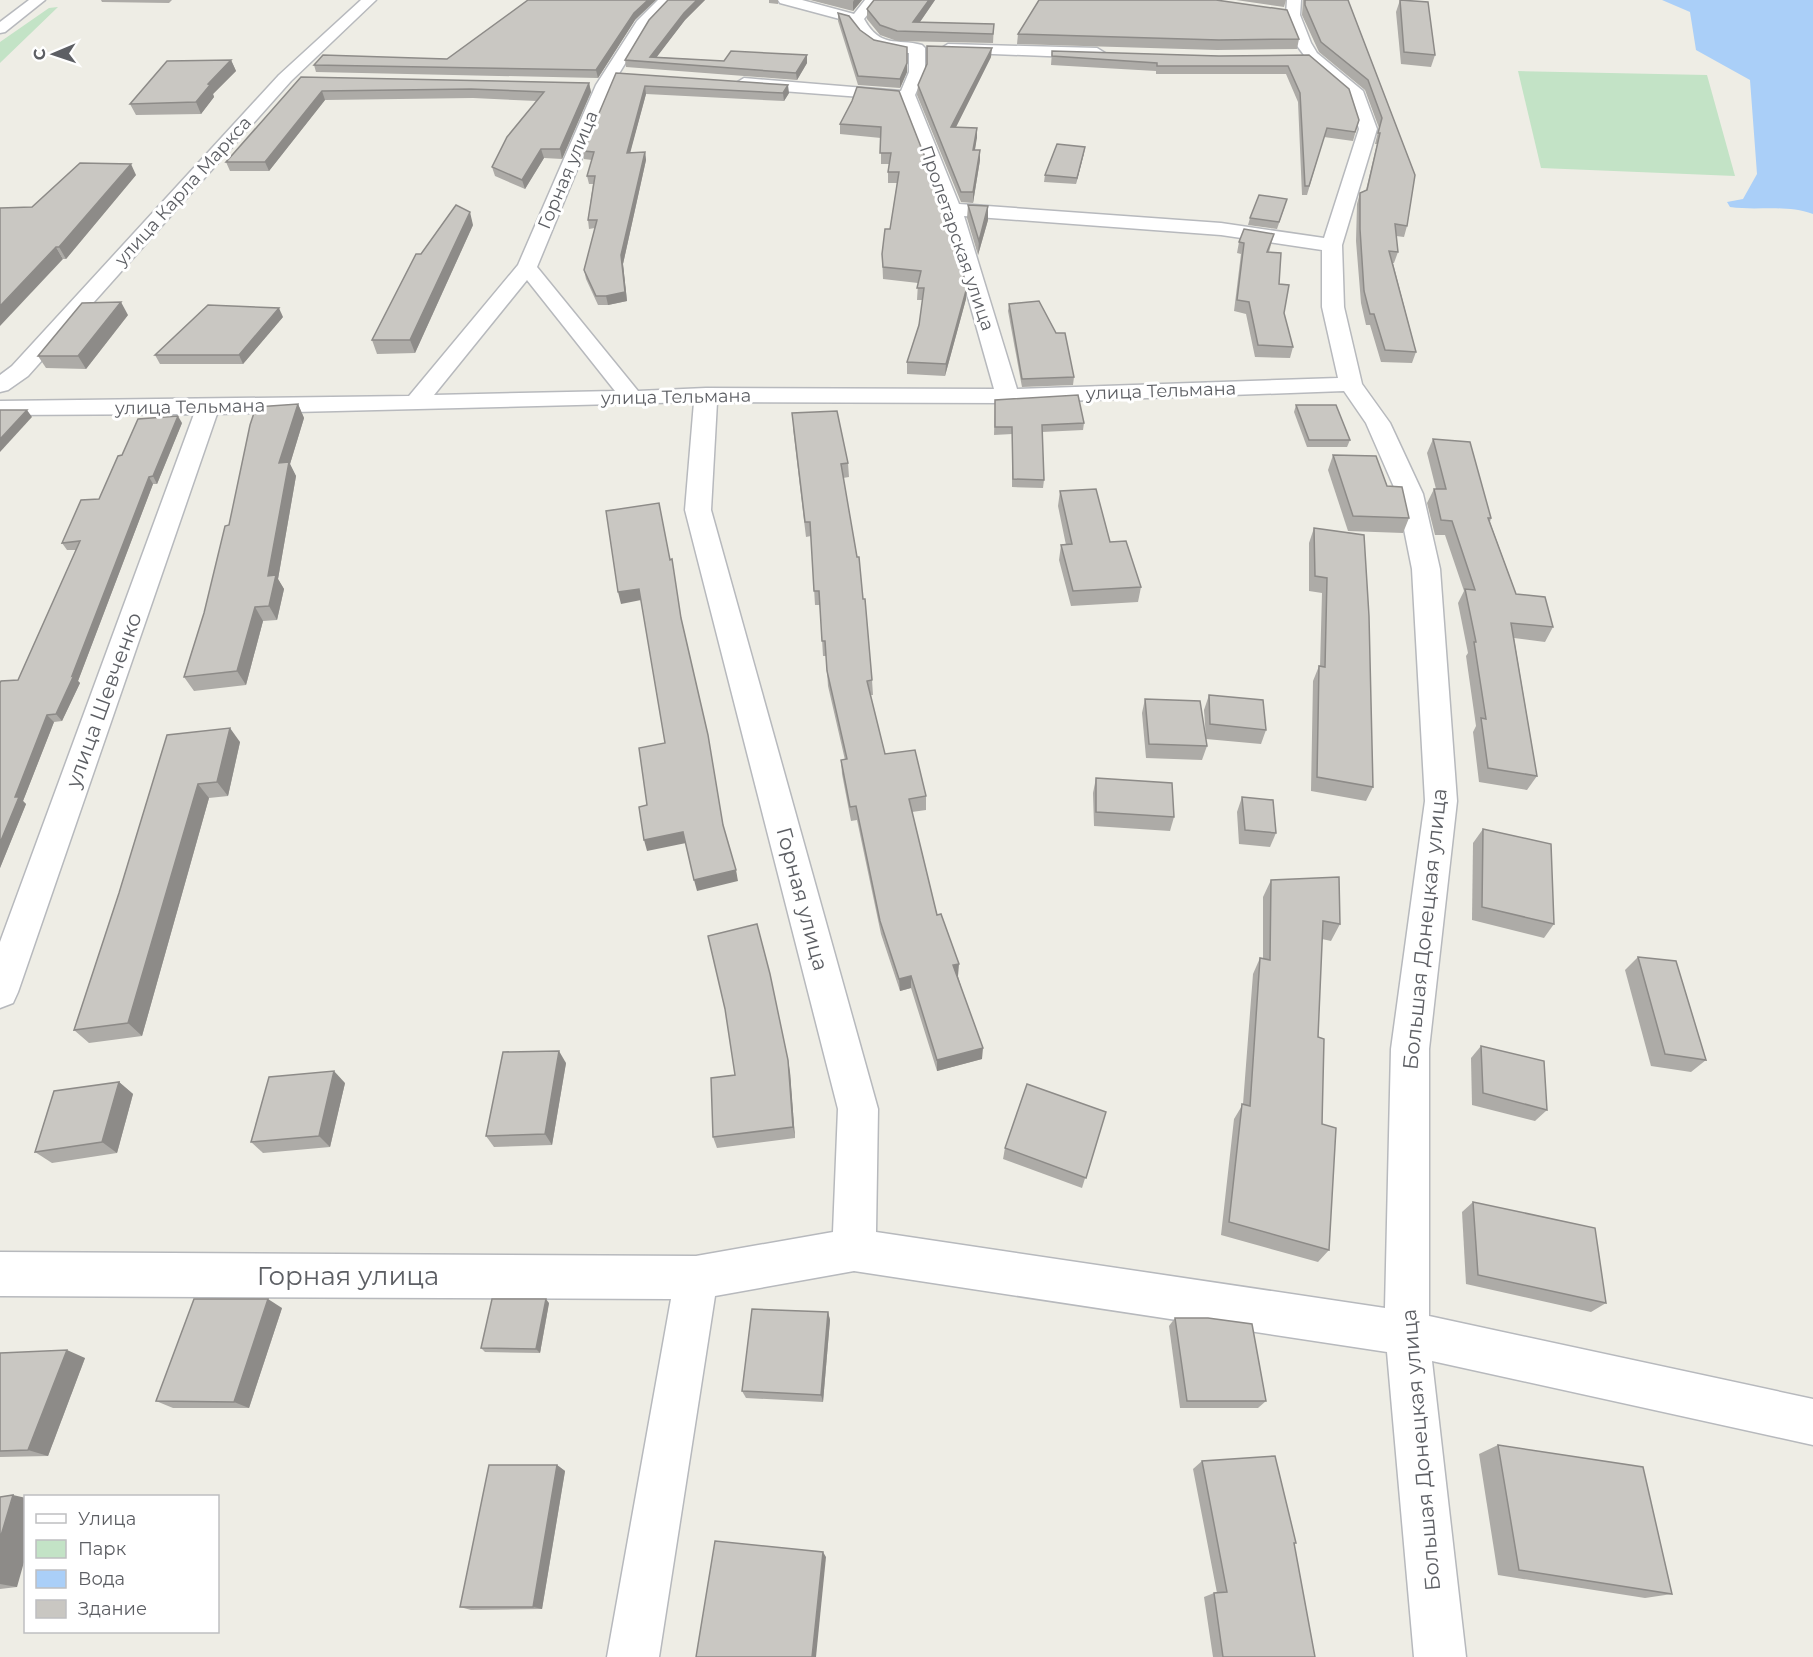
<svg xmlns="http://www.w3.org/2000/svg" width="1813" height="1657" font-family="Montserrat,sans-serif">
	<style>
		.green { fill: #c3e3c6 }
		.water { fill: #aacff8 }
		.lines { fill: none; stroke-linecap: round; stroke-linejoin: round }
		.minor-casing { stroke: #b7b9bd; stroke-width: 3 }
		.minor { fill: #fff; fill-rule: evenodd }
		.wall { fill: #adaba7 }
		.shaded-wall { fill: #8d8b88 }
		.building { fill: #c9c7c2; stroke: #8d8b88; stroke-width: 1.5 }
		.labels { text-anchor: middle; stroke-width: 6; stroke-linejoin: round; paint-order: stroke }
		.far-street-label { font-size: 18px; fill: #5d5f64; stroke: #fff }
		.street-label { font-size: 21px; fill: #5d5f64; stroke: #fff }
		.near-street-label { font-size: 26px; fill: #5d5f64; stroke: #fff }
	</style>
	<rect width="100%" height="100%" fill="#eeede5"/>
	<g class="green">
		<polygon points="58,7 2,61 0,63 0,42 49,8"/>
		<polygon points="1518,71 1707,75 1735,176 1541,168"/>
	</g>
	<path class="water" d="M1662 0H1813V214C1784 204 1759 211 1730 207L1727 202 1743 199 1757 174 1750 80 1696 50 1690 12Z"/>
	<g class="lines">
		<defs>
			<g id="minor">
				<polygon points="29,0 45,0 5,32 0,33 0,22"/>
				<polygon points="361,0 376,0 291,81 28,376 8,390 0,392 0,375 12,366 279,75"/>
				<path d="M658 0H673L648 26 612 85 537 267 638 391 706 388 994 389 943 209 901 100 744 88 736 83 744 78 901 91 909 72V53C883 52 864 46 851 22L780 3 778 0H802L854 14 865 0H879L864 19C881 49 896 38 922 45L925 48V72L915 95 959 204 1221 223 1324 238 1359 129 1349 96 1307 59 1295 43 1286 15 1287 0H1301L1300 15 1311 43 1317 53 1363 91 1377 129 1342 245 1344 307 1362 384 1390 423 1423 494 1440 569 1457 801 1429 1049V1316L1813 1399V1445L1432 1361 1466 1657H1414L1387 1352 854 1271 715 1296 659 1657H607L671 1299 0 1296V1252L696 1256 833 1232 838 1109 685 510 694 402 217 414 18 992 13 1003 0 1008V942L194 414 0 415V401L409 396 518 265 596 85 637 21ZM964 216 1221 235 1322 250V307L1338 378 1017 389ZM527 280 615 391 434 395ZM1344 391 1366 423 1397 494 1412 569 1425 801 1391 1049 1385 1308 876 1232 878 1109 711 510 717 402 1008 403Z"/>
				<polygon points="948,44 1097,48 1105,53 1097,58 943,52 940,49"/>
			</g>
		</defs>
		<use href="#minor" class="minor-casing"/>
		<use href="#minor" class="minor"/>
	</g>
	<g class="wall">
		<polygon points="101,0 172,0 169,3 102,2"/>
		<polygon points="668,0 705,0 685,20 656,57 724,61 807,55 807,63 797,80 626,67 625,60"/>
		<polygon points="769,0 778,0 778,4 769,3"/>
		<polygon points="810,0 862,0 853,11"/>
		<polygon points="935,0 920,22 994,24 993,43 897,41 880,35 867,19 867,9"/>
		<polygon points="1236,0 1286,0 1284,7"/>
		<polygon points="1303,0 1348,0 1415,175 1407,226 1404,237 1396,236 1398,252 1394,263 1393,263 1416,352 1412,363 1381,362 1370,325 1366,325 1361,303 1356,241 1357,204 1360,193 1366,190 1377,144 1375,144 1379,128 1365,90 1319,52 1302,15"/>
		<polygon points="1400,0 1435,55 1431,67 1401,64 1396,12"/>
		<polygon points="838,13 860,30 907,72 900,88 858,85 838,21"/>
		<polygon points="635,20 598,78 316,72 314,65 447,59"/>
		<polygon points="1018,34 1299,39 1297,49 1217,50 1017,44"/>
		<polygon points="1052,51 1219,56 1309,55 1359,120 1353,141 1324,137 1307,195 1302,195 1298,102 1286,74 1156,74 1156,71 1051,65"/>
		<polygon points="991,57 956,127 977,128 975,150 980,150 980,160 973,203 961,202 917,95 918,85"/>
		<polygon points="231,60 236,71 213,94 214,97 201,114 136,115 130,104"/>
		<polygon points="616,73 789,93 784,101 646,94 630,152 645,152 646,160 623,264 627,301 608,305 598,305 586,279 584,270 595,228 589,229 588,220 593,184 589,184 587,176 592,160 584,159 583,151"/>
		<polygon points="301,77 589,83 591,92 562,159 544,158 525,189 495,176 492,167 537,101 473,98 325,100 269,171 230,171 226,162"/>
		<polygon points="899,91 966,299 945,376 907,374 907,362 919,325 923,300 917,300 918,283 883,279 882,254 890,229 897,183 888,183 888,172 889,164 881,164 881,138 840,134 840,124"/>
		<polygon points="1084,153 1076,184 1044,182 1045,175"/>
		<polygon points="136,175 66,259 63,259 32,207"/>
		<polygon points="968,205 988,220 978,255 967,218"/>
		<polygon points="1285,206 1277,229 1248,225 1250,218"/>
		<polygon points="473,225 415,353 377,354 372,340 421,254"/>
		<polygon points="1274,234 1269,252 1279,284 1284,313 1293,347 1290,358 1255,357 1246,314 1234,311 1241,254 1237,253 1239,242"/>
		<polygon points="1009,304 1074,377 1073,385 1022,387 1008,311"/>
		<polygon points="128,315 86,369 46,368 38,356"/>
		<polygon points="283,317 243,364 160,364 155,355"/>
		<polygon points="995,400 1084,423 1083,430 1042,432 1044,480 1043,488 1012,487 1012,434 994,435"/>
		<polygon points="298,404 304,418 290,464 296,476 278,579 284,589 277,620 263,621 246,685 194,691 184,677 204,613"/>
		<polygon points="1296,405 1350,440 1347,447 1307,447 1294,412"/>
		<polygon points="182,423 157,484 153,484 78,681 80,683 62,721 54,722 23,801 26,804 0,868 0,683 18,680 76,550 67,550 62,543 99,499 122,455"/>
		<polygon points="793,428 848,463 849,477 843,478 863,599 872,680 873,695 870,695 885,754 926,796 926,810 912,812 937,915 958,976 982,1059 937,1071 911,988 900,991 881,934 857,820 851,821 842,774 841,760 845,760 828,686 826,656 823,656 820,605 815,605 811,536 806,537"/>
		<polygon points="1433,439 1491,518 1490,522 1516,594 1553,627 1545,642 1514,638 1537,776 1527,790 1479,782 1473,732 1476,726 1466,656 1468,653 1458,603 1464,591 1445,535 1435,535 1427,503 1434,489 1436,489 1427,453"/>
		<polygon points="1333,455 1387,486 1409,518 1403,533 1348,531 1328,470"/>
		<polygon points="1060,491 1110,542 1141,587 1138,602 1071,606 1059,560 1061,545 1066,545 1058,506"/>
		<polygon points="1314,528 1364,535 1373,787 1366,801 1311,791 1313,681 1319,666 1320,667 1322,593 1309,591 1309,543"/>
		<polygon points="1209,695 1266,730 1261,744 1206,739 1204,710"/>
		<polygon points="1145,699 1207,746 1202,760 1146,758 1142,713"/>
		<polygon points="167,735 240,742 228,796 209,798 142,1036 89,1043 74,1030 119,893"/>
		<polygon points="1096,778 1174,817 1170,831 1094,826 1093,793"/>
		<polygon points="1242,797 1276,833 1270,847 1239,844 1237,812"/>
		<polygon points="1483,829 1554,924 1544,938 1472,920 1473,843"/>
		<polygon points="1271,880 1340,924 1331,941 1322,939 1318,1037 1329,1250 1318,1262 1221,1235 1234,1119 1243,1104 1253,974 1260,958 1263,958 1263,897"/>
		<polygon points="1638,957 1706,1060 1691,1072 1651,1066 1625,970"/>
		<polygon points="1481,1046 1547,1110 1535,1121 1472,1105 1471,1058"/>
		<polygon points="566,1063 552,1145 494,1147 486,1136"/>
		<polygon points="790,1072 795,1138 717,1148 713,1137 735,1075"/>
		<polygon points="119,1082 133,1094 117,1153 52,1163 35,1152"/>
		<polygon points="345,1083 330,1147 263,1153 251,1142"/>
		<polygon points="1106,1112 1082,1188 1003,1159 1005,1148"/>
		<polygon points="1473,1202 1606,1303 1591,1312 1466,1284 1462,1212"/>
		<polygon points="549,1303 540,1353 485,1352 481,1348"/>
		<polygon points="282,1308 249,1408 173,1408 156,1401"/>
		<polygon points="828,1312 830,1320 823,1402 746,1398 742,1391"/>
		<polygon points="1175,1318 1266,1401 1258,1408 1180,1408 1169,1326"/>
		<polygon points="0,1353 85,1358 48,1456 0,1457"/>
		<polygon points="1498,1445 1672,1594 1645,1598 1498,1575 1479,1454"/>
		<polygon points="1202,1461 1296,1543 1294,1544 1315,1657 1213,1657 1204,1597 1214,1593 1217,1593 1193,1469"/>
		<polygon points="557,1465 565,1471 542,1609 471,1610 460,1607"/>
		<polygon points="0,1497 17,1587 0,1589"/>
	</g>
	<g class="shaded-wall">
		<polygon points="648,0 656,0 635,20 598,78 596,70 634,13"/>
		<polygon points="697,0 705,0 685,20 653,62 650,57 684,13"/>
		<polygon points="854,0 862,0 853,11 853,2"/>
		<polygon points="929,0 935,0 913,32 913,22"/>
		<polygon points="992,48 991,57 951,137 951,127"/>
		<polygon points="807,55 807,63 797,80 796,73"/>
		<polygon points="231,60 236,71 213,94 214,97 201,114 196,102 208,84"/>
		<polygon points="907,63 907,72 900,88 900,79"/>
		<polygon points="589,83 591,92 562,159 560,149"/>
		<polygon points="788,85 789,93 784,101 783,93"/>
		<polygon points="645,86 646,94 628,161 627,153"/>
		<polygon points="322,91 325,100 269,171 265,162"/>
		<polygon points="977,128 977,138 973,160 973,150"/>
		<polygon points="1085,147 1084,153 1076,184 1077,178"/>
		<polygon points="541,149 544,158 525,189 522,180"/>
		<polygon points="980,150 980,160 973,203 973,192"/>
		<polygon points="645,152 646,160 623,264 627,301 608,305 606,296 621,255"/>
		<polygon points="131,164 136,175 66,259 59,247"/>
		<polygon points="988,206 988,220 978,255 979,241"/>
		<polygon points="470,212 473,225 415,353 410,340"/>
		<polygon points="56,247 63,259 0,326 0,306"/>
		<polygon points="967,287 966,299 945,376 946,364"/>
		<polygon points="121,302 128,315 86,369 78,356"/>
		<polygon points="279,308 283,317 243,364 239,355"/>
		<polygon points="298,404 304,418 290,464 296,476 278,579 284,589 277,620 269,606 268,576 279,463"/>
		<polygon points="27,410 32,417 0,452 0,439"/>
		<polygon points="178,416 182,423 157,484 153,476"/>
		<polygon points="149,477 153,484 78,681 80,683 62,721 56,714"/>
		<polygon points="639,589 641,600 621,604 618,592"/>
		<polygon points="255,607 263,621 246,685 237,671"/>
		<polygon points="47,715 54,722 23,801 26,804 0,868 0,843 15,797"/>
		<polygon points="230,728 240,742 228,796 217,782"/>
		<polygon points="198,784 209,798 142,1036 128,1023"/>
		<polygon points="683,832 686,843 647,851 644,840"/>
		<polygon points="736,870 738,881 697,891 694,880"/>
		<polygon points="959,964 958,976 953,978 953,965"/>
		<polygon points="911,976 911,988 900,991 899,979"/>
		<polygon points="983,1048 982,1059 937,1071 937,1060"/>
		<polygon points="559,1051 566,1063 552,1145 545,1134"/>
		<polygon points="788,1060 790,1072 795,1138 793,1127"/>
		<polygon points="334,1071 345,1083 330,1147 319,1136"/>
		<polygon points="119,1082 133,1094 117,1153 102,1142"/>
		<polygon points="268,1299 282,1308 249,1408 234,1402"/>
		<polygon points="546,1299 549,1303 540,1353 536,1349"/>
		<polygon points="828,1312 830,1320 823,1402 821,1395"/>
		<polygon points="67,1350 85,1358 48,1456 28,1450"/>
		<polygon points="557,1465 565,1471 542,1609 533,1607"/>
		<polygon points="13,1495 26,1498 26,1555 17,1587 0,1584 0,1539"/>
		<polygon points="823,1552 826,1557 816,1657 812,1657"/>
	</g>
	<g class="building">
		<polygon points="528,0 648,0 634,13 596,70 314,65 323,55 447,59"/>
		<polygon points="668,0 697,0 684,13 650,57 724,61 731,51 807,55 796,73 625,60 649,20"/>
		<polygon points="874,0 929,0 913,22 994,24 993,34 897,31 880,25 867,9"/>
		<polygon points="1039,0 1216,0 1287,10 1299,39 1219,40 1018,34"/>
		<polygon points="1305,0 1348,0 1415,175 1407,226 1395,224 1398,252 1389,251 1416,352 1385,350 1374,314 1370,314 1364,291 1360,229 1360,193 1367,190 1380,133 1378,133 1382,118 1368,80 1321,42 1305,5"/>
		<polygon points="1400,0 1428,2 1435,55 1404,52"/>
		<polygon points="838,13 849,16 860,30 874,40 907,47 907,63 900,79 858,76"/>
		<polygon points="927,46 992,48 951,127 977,128 973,150 980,150 973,192 961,192 918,85 927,64"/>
		<polygon points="1052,51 1219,56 1309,55 1349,89 1359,120 1355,132 1327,128 1309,186 1305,186 1300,93 1288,66 1157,66 1157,63 1052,56"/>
		<polygon points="231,60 208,84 210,85 196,102 130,104 167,61"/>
		<polygon points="616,73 788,85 783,93 645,86 627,153 645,152 621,255 625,292 606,296 596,296 584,270 597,220 588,220 595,176 587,176 594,152 583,151"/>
		<polygon points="301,77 589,83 560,149 541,149 522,180 492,167 507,137 544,92 471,89 322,91 265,162 226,162"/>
		<polygon points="857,87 899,91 941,198 967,287 946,364 907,362 919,325 924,288 917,288 921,271 883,267 882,254 885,229 890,229 899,172 888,172 891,153 880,153 881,127 840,124 852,101"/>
		<polygon points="1057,144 1085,147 1077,178 1045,175"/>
		<polygon points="80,163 131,164 59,247 56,247 0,306 0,208 32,207"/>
		<polygon points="1259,195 1287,199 1279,222 1250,218"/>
		<polygon points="456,205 470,212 410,340 372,340 416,254 421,254"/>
		<polygon points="968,205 988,206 979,241"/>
		<polygon points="1244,229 1274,234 1267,252 1281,253 1279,284 1289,285 1284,313 1293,347 1258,345 1249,302 1237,300 1244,243 1239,242"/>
		<polygon points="1039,301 1056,333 1065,333 1074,377 1022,379 1009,304"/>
		<polygon points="121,302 78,356 38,356 82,303"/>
		<polygon points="208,305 279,308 239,355 155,355"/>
		<polygon points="1078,395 1084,423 1042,425 1044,480 1013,479 1012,427 995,427 995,400"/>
		<polygon points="298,404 279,463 289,462 268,576 276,575 269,606 255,607 237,671 184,677 204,613 225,526 229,525 250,425 256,407"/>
		<polygon points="1296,405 1336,405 1350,440 1309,440"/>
		<polygon points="0,410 27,410 0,439"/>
		<polygon points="837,411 848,463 841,464 857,557 859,557 863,599 865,599 872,680 867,681 885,754 915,750 926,796 909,799 937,915 941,914 959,964 953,965 983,1048 937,1060 911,976 899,979 880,921 856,806 850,807 841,760 847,759 827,671 825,641 822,641 819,591 814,591 810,522 805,522 792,413"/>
		<polygon points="178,416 153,476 149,477 72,676 74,675 56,714 47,715 15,797 19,797 0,843 0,683 1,681 18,680 80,541 62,543 81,500 99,499 118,456 122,455 138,419"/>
		<polygon points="1433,439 1470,442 1491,518 1488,518 1516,594 1545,597 1553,627 1511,623 1537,776 1488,768 1481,718 1486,719 1474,642 1476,642 1465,589 1475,590 1452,521 1441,520 1434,489 1446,489"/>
		<polygon points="1333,455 1376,456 1387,486 1402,487 1409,518 1353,516"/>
		<polygon points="1096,489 1110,542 1126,541 1141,587 1073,591 1061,545 1072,544 1060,491"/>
		<polygon points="659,503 670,560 672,559 681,618 708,735 723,825 736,870 694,880 683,832 644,840 639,807 647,805 639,748 665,743 639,589 618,592 606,511"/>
		<polygon points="1314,528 1364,535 1369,616 1373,787 1317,777 1319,666 1325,667 1327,578 1315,576"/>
		<polygon points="1209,695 1263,700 1266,730 1210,724"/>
		<polygon points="1145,699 1200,701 1207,746 1149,744"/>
		<polygon points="230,728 217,782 198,784 128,1023 74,1030 119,893 167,735"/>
		<polygon points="1096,778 1172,783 1174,817 1096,812"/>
		<polygon points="1242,797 1273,800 1276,833 1245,830"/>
		<polygon points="1483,829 1551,844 1554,924 1482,907"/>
		<polygon points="1339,877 1340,924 1323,921 1318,1037 1324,1039 1322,1124 1336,1128 1329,1250 1229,1222 1242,1104 1250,1106 1260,958 1270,960 1271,880"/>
		<polygon points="757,924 770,974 788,1060 793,1127 713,1137 711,1078 735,1075 725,1009 708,936"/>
		<polygon points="1638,957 1676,961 1706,1060 1665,1054"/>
		<polygon points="1481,1046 1544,1061 1547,1110 1483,1093"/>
		<polygon points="559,1051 545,1134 486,1136 503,1052"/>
		<polygon points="334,1071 319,1136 251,1142 269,1077"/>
		<polygon points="119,1082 102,1142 35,1152 54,1091"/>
		<polygon points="1027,1084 1106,1112 1086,1178 1005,1148"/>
		<polygon points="1473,1202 1595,1228 1606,1303 1478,1275"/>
		<polygon points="194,1299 268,1299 234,1402 156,1401"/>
		<polygon points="492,1299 546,1299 536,1349 481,1348"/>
		<polygon points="752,1309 828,1312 821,1395 742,1391"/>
		<polygon points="1175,1318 1208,1318 1252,1324 1266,1401 1187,1401"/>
		<polygon points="67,1350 28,1450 0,1451 0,1353"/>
		<polygon points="1498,1445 1643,1467 1672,1594 1519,1570"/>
		<polygon points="1275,1456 1296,1543 1294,1543 1315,1657 1223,1657 1214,1593 1227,1592 1202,1461"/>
		<polygon points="489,1465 557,1465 533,1607 460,1607"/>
		<polygon points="13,1495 0,1539 0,1497"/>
		<polygon points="715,1541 823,1552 812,1657 696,1657"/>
	</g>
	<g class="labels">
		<g class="far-street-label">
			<text transform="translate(568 170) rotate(-67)" y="6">Горная улица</text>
			<text transform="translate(183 191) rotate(-48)" y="6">улица Карла Маркса</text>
			<text transform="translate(957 238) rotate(71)" y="6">Пролетарская улица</text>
			<text transform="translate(1161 391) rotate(-2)" y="6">улица Тельмана</text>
			<text transform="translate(676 397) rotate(-1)" y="6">улица Тельмана</text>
			<text transform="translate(190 407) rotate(-1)" y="6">улица Тельмана</text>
		</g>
		<g class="street-label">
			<text transform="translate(104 700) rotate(-70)" y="7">улица Шевченко</text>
			<text transform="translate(802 899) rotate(75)" y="7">Горная улица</text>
			<text transform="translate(1425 929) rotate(-84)" y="7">Большая Донецкая улица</text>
			<text transform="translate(1421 1450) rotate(-95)" y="7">Большая Донецкая улица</text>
		</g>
		<g class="near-street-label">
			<text x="348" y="1285">Горная улица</text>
		</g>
	</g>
	<rect x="24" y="1495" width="195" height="138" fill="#ffffff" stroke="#bebfc1" stroke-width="1.5"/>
	<rect x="36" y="1514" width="30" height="9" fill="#ffffff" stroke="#bebfc1" stroke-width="1.5"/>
	<text x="78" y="1525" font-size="18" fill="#5d5f64">Улица</text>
	<rect x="36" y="1540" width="30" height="18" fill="#c3e3c6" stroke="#bebfc1" stroke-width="1.5"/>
	<text x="78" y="1555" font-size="18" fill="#5d5f64">Парк</text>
	<rect x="36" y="1570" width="30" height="18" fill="#aacff8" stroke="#bebfc1" stroke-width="1.5"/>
	<text x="78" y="1585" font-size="18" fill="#5d5f64">Вода</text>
	<rect x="36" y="1600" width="30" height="18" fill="#c9c7c2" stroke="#bebfc1" stroke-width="1.5"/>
	<text x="78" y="1615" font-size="18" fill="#5d5f64">Здание</text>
	<g transform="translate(54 54) rotate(268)" stroke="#ffffff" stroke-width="4.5" paint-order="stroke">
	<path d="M0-4.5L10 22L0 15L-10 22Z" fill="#5d5f64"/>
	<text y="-9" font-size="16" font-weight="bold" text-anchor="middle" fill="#5d5f64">С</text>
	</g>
</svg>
